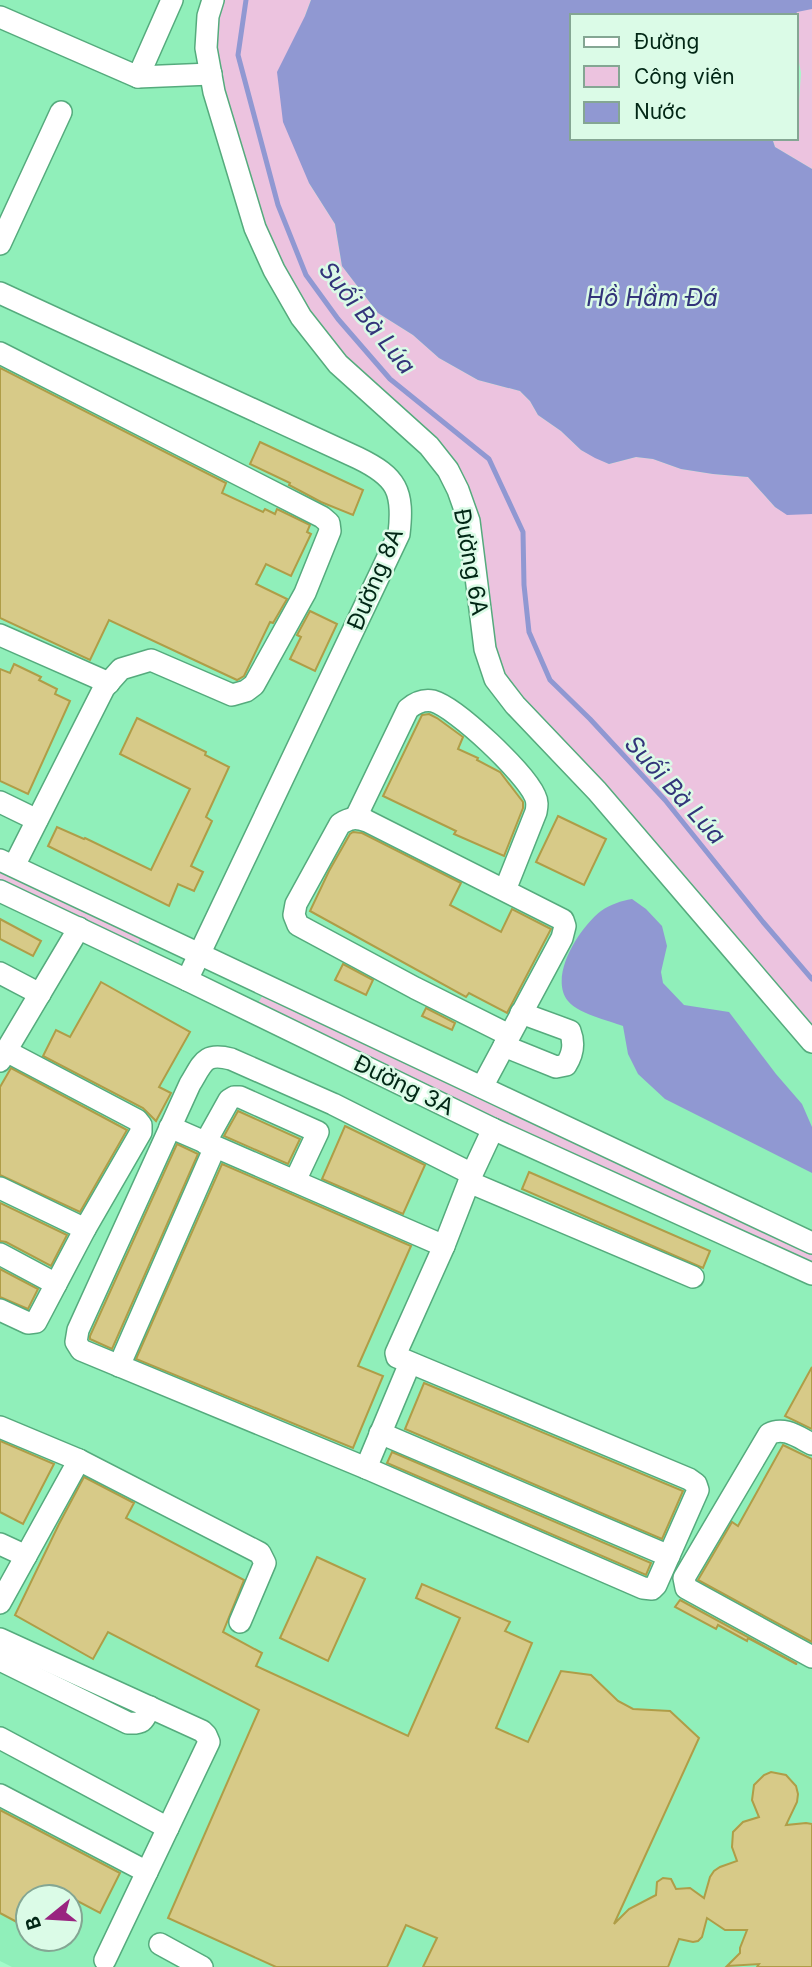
<svg xmlns="http://www.w3.org/2000/svg" width="812" height="1967" font-family="Inter,sans-serif">
	<style>
		.built { fill: #90efba; fill-rule: evenodd }
		.green { fill: #ecc3df }
		.water { fill: #9098d2 }
		.lines { fill: none; stroke-linecap: round; stroke-linejoin: round }
		.stream { stroke: #9098d2; stroke-width: 5 }
		.building { fill: #d7ca88; stroke: #af9d47; stroke-width: 2 }
		.minor-casing { stroke: #55ab7d; stroke-width: 24 }
		.minor { stroke: #fff; stroke-width: 21 }
		.labels { text-anchor: middle; stroke-width: 5; stroke-linejoin: round; paint-order: stroke }
		.street-label { font-size: 23px; fill: #022716; stroke: #dbfbe7 }
		.water-label { font-size: 24px; font-style: italic; fill: #33347a; stroke: #dbfbe7 }
	</style>
	<rect width="100%" height="100%" fill="#a4fbc9"/>
	<path class="built" d="M0 0H246L278 205 812 979V1967H12L0 1961ZM28 1897H70V1939H28Z"/>
	<g class="green">
		<polygon points="219,0 311,0 305,16 309,183 335,224 342,266 378,313 413,335 439,358 478,380 520,391 530,401 538,415 561,431 581,450 609,464 636,457 653,459 681,469 713,474 748,477 775,507 787,514 812,514 812,1033 499,676 462,487 341,359 305,314 260,226 212,50"/>
		<polygon points="806,9 812,9 812,169 775,147 772,138 796,138 796,117 798,115 801,73 796,45 796,16 795,16 796,12"/>
		<polygon points="0,869 141,937 137,946 0,880"/>
		<polygon points="263,995 812,1253 812,1263 497,1121 258,1003"/>
	</g>
	<g class="water">
		<polygon points="311,0 812,0 812,9 797,12 795,16 572,16 572,138 772,138 775,147 812,169 812,514 787,515 775,507 748,477 713,474 681,469 653,459 636,457 609,464 595,458 581,450 561,431 538,415 530,401 520,391 478,380 439,358 413,335 378,313 342,266 335,224 309,183 283,122 277,72 305,16"/>
		<path d="M632 899 646 909 662 926 667 946 661 972 663 983 684 1005 729 1012 776 1074 802 1104 812 1127V1173L665 1099 638 1074 628 1054 623 1026C609 1021 577 1013 568 1001 548 976 580 927 601 911 611 904 621 901 632 899Z"/>
	</g>
	<g class="lines">
		<polyline class="stream" points="246,0 238,55 278,205 306,275 338,319 390,379 489,459 523,532 524,585 529,632 550,680 590,719 665,800 763,922 812,979"/>
	</g>
	<g class="building">
		<polygon points="0,368 226,483 222,493 263,512 265,509 275,514 277,509 310,525 307,532 311,534 291,576 266,564 256,584 287,599 273,623 270,622 244,676 237,680 109,620 90,660 0,618"/>
		<polygon points="260,442 363,490 353,515 321,502 289,485 290,483 250,464"/>
		<polygon points="310,611 337,624 315,671 290,659 301,637 297,635"/>
		<polygon points="14,664 41,677 39,680 57,689 55,694 70,701 28,794 0,781 0,669 10,673"/>
		<polygon points="429,714 437,718 463,737 458,749 478,758 477,760 500,772 523,802 523,808 504,856 454,834 456,831 383,796 422,715"/>
		<polygon points="137,718 206,752 205,755 229,767 206,817 212,821 191,866 203,872 194,891 178,884 169,906 48,846 57,827 84,839 85,838 151,870 190,789 120,754"/>
		<polygon points="558,816 606,839 584,885 536,862"/>
		<polygon points="353,832 362,833 461,883 450,905 501,932 512,909 551,929 507,1013 469,993 466,997 310,911 329,871 350,834"/>
		<polygon points="0,919 41,941 33,956 0,939"/>
		<polygon points="343,964 373,980 366,995 335,980"/>
		<polygon points="101,982 190,1032 159,1087 171,1093 156,1121 143,1108 43,1056 56,1030 70,1037"/>
		<polygon points="426,1008 455,1023 452,1030 422,1016"/>
		<polygon points="11,1068 127,1130 80,1212 0,1175 0,1087"/>
		<polygon points="238,1111 300,1139 288,1164 224,1136"/>
		<polygon points="345,1126 425,1165 403,1214 322,1179"/>
		<polygon points="177,1144 198,1154 112,1349 90,1339 90,1336"/>
		<polygon points="222,1164 411,1246 358,1366 383,1376 353,1448 136,1359"/>
		<polygon points="529,1172 710,1251 703,1268 522,1189"/>
		<polygon points="0,1203 67,1235 51,1266 6,1242 0,1241"/>
		<polygon points="0,1269 38,1289 28,1309 0,1297"/>
		<polygon points="812,1367 812,1429 785,1416"/>
		<polygon points="424,1383 683,1491 662,1539 405,1429"/>
		<polygon points="0,1441 54,1464 23,1524 0,1512"/>
		<polygon points="783,1445 812,1459 812,1642 698,1580 732,1522 738,1526"/>
		<polygon points="392,1452 651,1563 646,1575 387,1463"/>
		<polygon points="84,1477 134,1503 126,1518 244,1580 223,1632 262,1653 256,1666 408,1736 460,1618 416,1598 422,1584 510,1622 505,1631 532,1643 496,1728 528,1742 561,1671 591,1675 618,1701 633,1709 670,1711 699,1738 614,1924 629,1909 656,1895 657,1882 663,1878 671,1879 676,1889 690,1888 704,1898 710,1877 714,1871 720,1867 737,1861 732,1847 733,1832 743,1822 759,1817 752,1800 754,1785 764,1775 771,1772 786,1775 796,1786 798,1794 797,1802 786,1825 806,1823 812,1824 812,1967 757,1967 759,1964 727,1966 740,1953 740,1948 747,1930 725,1930 707,1918 702,1937 698,1941 693,1942 679,1939 668,1967 423,1967 437,1938 406,1925 387,1967 276,1967 168,1918 259,1710 108,1632 93,1659 15,1615 59,1524"/>
		<polygon points="317,1557 365,1579 328,1661 280,1638"/>
		<polygon points="680,1600 797,1664 796,1664 748,1638 747,1641 718,1625 716,1629 675,1607"/>
		<polygon points="0,1810 120,1873 100,1913 70,1897 28,1897 28,1928 0,1913"/>
	</g>
	<g class="lines">
		<defs>
			<g id="minor">
				<polyline points="213,0 208,16 206,48 214,92 255,228 274,270 301,317 338,364 429,446 448,470 458,490 469,521 485,649 495,679 515,705 597,791 812,1042"/>
				<polyline points="0,17 138,77 172,0"/>
				<polyline points="138,77 211,74"/>
				<polyline points="0,244 61,112"/>
				<path d="M0 293 358 458C397 477 404 491 399 534L187 980"/>
				<polyline points="0,353 322,517 329,523 330,531 305,593 254,685 246,691 232,695 151,660 121,669 104,688 14,866"/>
				<polyline points="0,635 109,683"/>
				<polyline points="0,802 37,820"/>
				<path d="M356 817 408 709C415 703 423 699 433 701 457 708 525 773 535 796 538 802 537 806 536 812L505 890"/>
				<polyline points="0,860 812,1243"/>
				<polyline points="0,891 187,980 493,1129 812,1274"/>
				<polyline points="0,973 40,994"/>
				<path d="M504 1046 556 1067 566 1065C573 1054 575 1044 570 1031L521 1013"/>
				<polyline points="0,1061 79,928"/>
				<path d="M482 1087 562 938 565 926 563 920 367 821C355 817 350 818 340 824L296 904 294 915 298 925 415 988 509 1035"/>
				<polyline points="170,1127 444,1246"/>
				<polyline points="205,1143 229,1100 234,1097 240,1097 318,1132 295,1181"/>
				<path d="M472 1174 333 1104 231 1059C204 1052 203 1063 190 1084L78 1330 76 1342 81 1350 366 1468 643 1588 652 1589 656 1585 698 1490 696 1484 689 1479 397 1357 396 1353 444 1246 472 1174 493 1129"/>
				<polyline points="469,1182 693,1277"/>
				<polyline points="0,1188 85,1229"/>
				<polyline points="0,1254 56,1284"/>
				<polyline points="0,1310 28,1323 36,1322 85,1229 141,1132 141,1125 137,1120 6,1051"/>
				<polyline points="119,1366 215,1147"/>
				<polyline points="0,1427 79,1460 260,1553 265,1563 240,1622"/>
				<polyline points="380,1433 669,1556"/>
				<path d="M812 1444C798 1437 784 1426 769 1434L684 1578 686 1588 812 1657"/>
				<polyline points="366,1468 410,1363"/>
				<polyline points="0,1544 26,1556"/>
				<polyline points="0,1603 79,1460"/>
				<polyline points="0,1639 202,1731 206,1735 209,1742 105,1960"/>
				<path d="M0 1660 128 1723C144 1724 144 1720 150 1707"/>
				<polyline points="0,1738 168,1828"/>
				<polyline points="0,1795 147,1872"/>
				<polyline points="160,1944 202,1967"/>
			</g>
		</defs>
		<use href="#minor" class="minor-casing"/>
		<use href="#minor" class="minor"/>
	</g>
	<g class="labels">
		<g class="street-label">
			<text transform="translate(471 562) rotate(80)" y="8">Đường 6A</text>
			<text transform="translate(375 579) rotate(-67)" y="8">Đường 8A</text>
			<text transform="translate(404 1085) rotate(26)" y="8">Đường 3A</text>
		</g>
		<g class="water-label">
			<text x="652" y="306">Hồ Hầm Đá</text>
			<text transform="translate(367 318) rotate(51)" y="8">Suối Bà Lúa</text>
			<text transform="translate(675 790) rotate(48)" y="8">Suối Bà Lúa</text>
		</g>
	</g>
	<rect x="570" y="14" width="228" height="126" fill="#dbfbe7" stroke="#84a693" stroke-width="2"/>
	<rect x="584" y="37" width="35" height="10" fill="#ffffff" stroke="#84a693" stroke-width="2"/>
	<text x="634" y="49" font-size="21" fill="#022716">Đường</text>
	<rect x="584" y="66" width="35" height="21" fill="#ecc3df" stroke="#84a693" stroke-width="2"/>
	<text x="634" y="84" font-size="21" fill="#022716">Công viên</text>
	<rect x="584" y="102" width="35" height="21" fill="#9098d2" stroke="#84a693" stroke-width="2"/>
	<text x="634" y="119" font-size="21" fill="#022716">Nước</text>
	<g transform="translate(49 1918) rotate(252)"><circle r="33" fill="#dbfbe7" stroke="#84a693" stroke-width="2"/>
	<path d="M0-5L12 26L0 18L-12 26Z" fill="#992480"/>
	<text y="-10" font-size="19" font-weight="bold" text-anchor="middle" fill="#022716">B</text>
	</g>
</svg>
